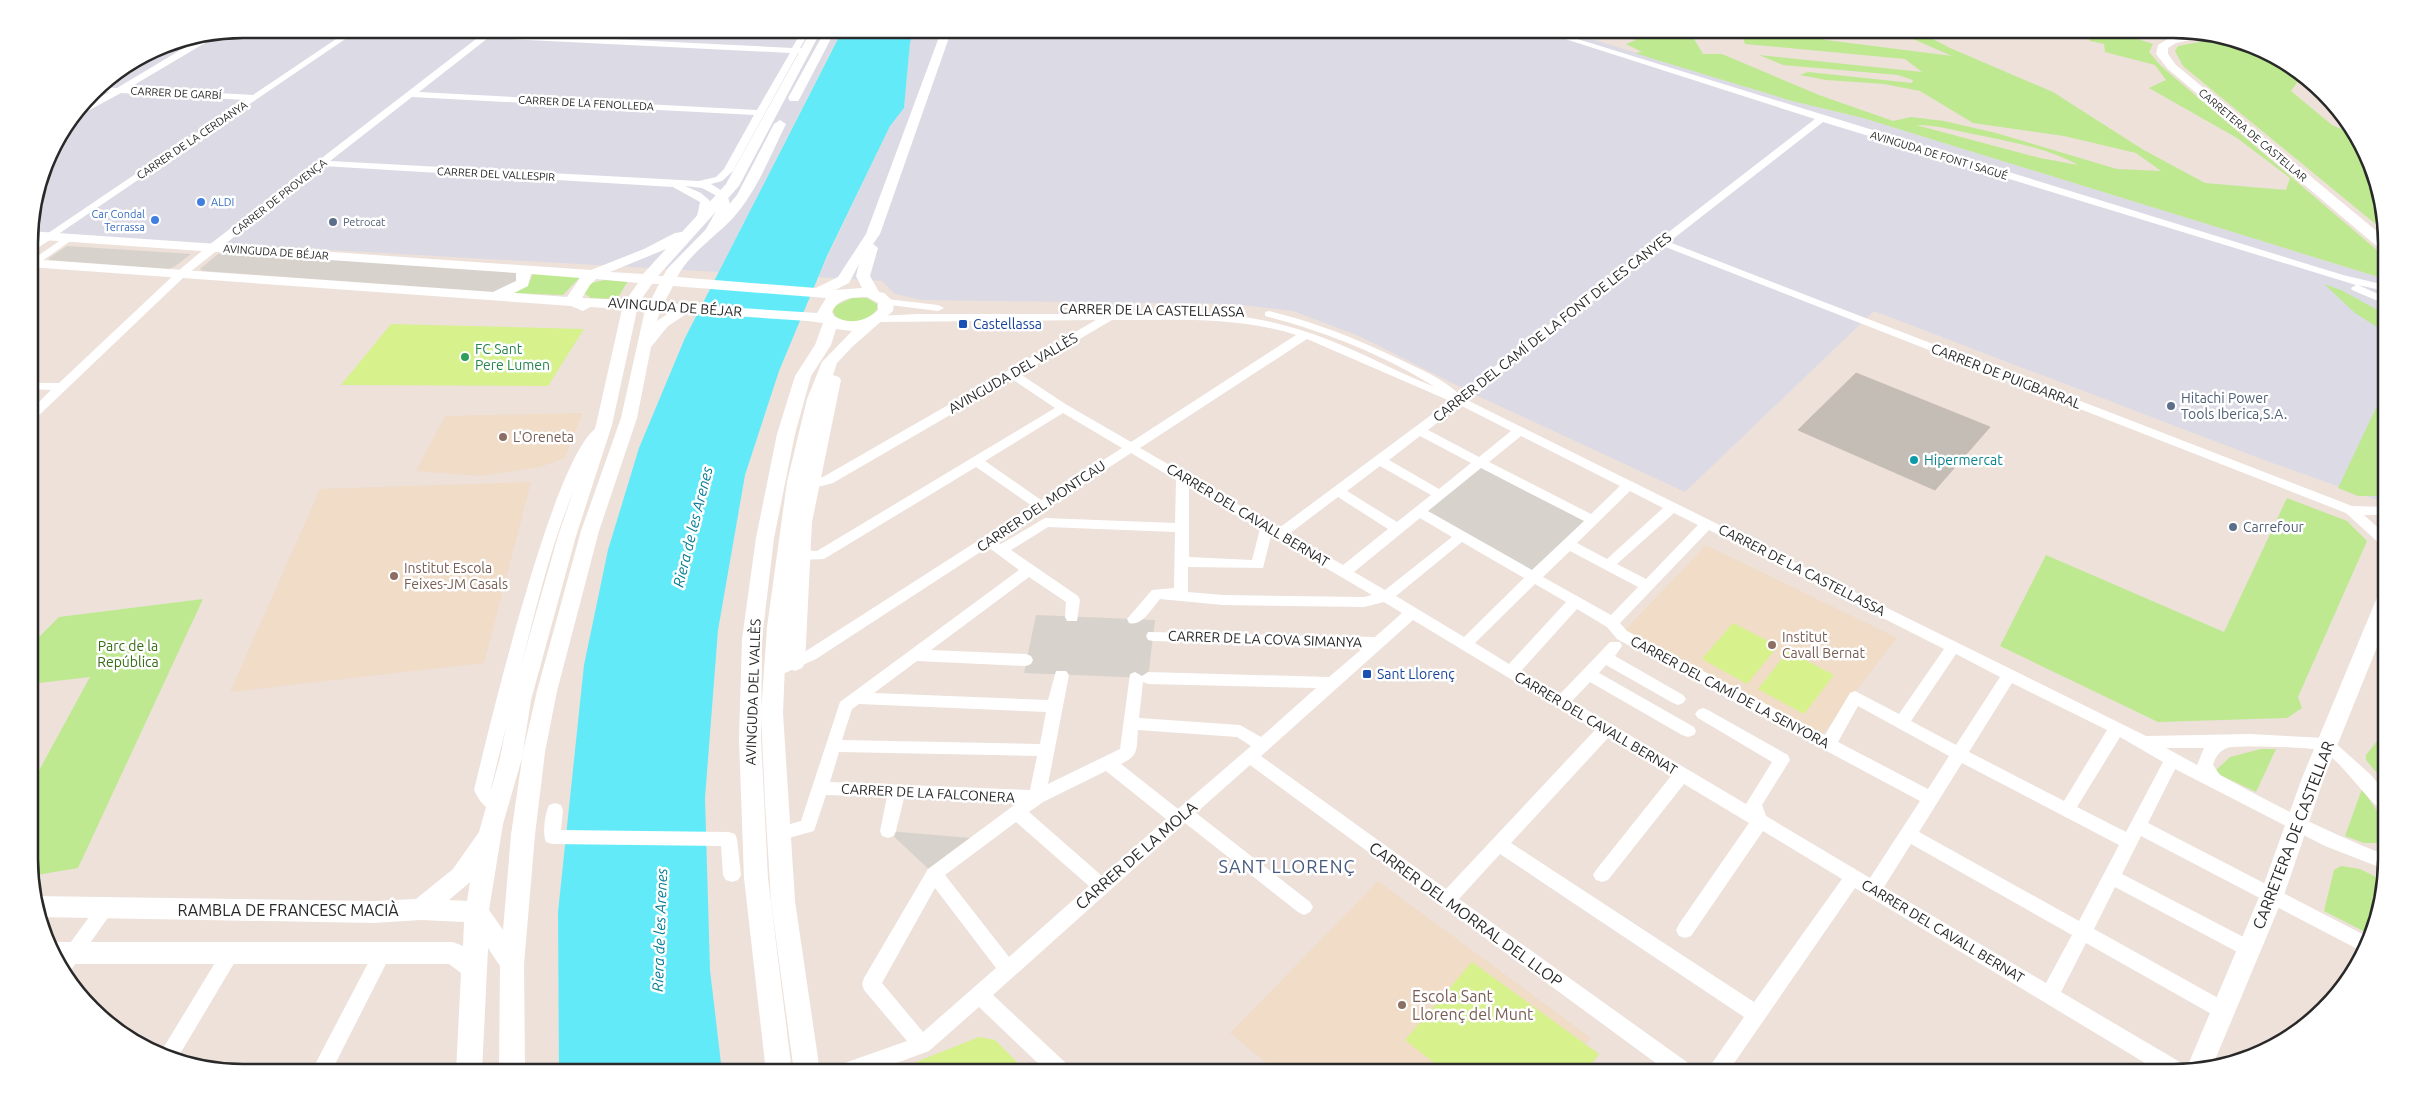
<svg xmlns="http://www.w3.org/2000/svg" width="2415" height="1101" font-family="Ubuntu,sans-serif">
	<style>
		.industrial { fill: #dcdbe5 }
		.education { fill: #f0dcc7 }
		.green { fill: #bee991; fill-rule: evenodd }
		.pitch { fill: #d7f18c }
		.plaza { fill: #d8d2cd }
		.water { fill: #63eaf9 }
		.building { fill: #c4bdb6; stroke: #c8bdb3 }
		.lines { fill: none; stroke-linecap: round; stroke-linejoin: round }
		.street { fill: #fff; fill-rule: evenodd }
		.secondary { fill: #fff; fill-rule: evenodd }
		.shop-dot { fill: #3f7fe0; stroke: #fff; stroke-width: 2 }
		.service-dot { fill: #5c6f8a; stroke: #fff; stroke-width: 2 }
		.transit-dot { fill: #1a4fb4; stroke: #fff; stroke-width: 2 }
		.leisure-dot { fill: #2e9e5b; stroke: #fff; stroke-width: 2 }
		.education-dot { fill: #8d6e63; stroke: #fff; stroke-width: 2 }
		.culture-dot { fill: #0f9aa8; stroke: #fff; stroke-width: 2 }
		.labels { text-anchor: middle; stroke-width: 5; stroke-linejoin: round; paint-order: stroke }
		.far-street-label { font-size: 11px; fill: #292929; stroke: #fff }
		.far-shop-label { font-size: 11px; fill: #366cbe; stroke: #fff; text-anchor: start }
		.far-service-label { font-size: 11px; fill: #4e5e75; stroke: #fff; text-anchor: start }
		.street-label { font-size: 14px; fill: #292929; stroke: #fff }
		.transit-label { font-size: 14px; fill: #164399; stroke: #fff; text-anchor: start }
		.leisure-label { font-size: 14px; fill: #27864d; stroke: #fff; text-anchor: start }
		.service-label { font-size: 14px; fill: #4e5e75; stroke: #fff; text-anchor: start }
		.education-label { font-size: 14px; fill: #785e54; stroke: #fff; text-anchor: start }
		.culture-label { font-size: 14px; fill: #0d838f; stroke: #fff; text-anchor: start }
		.park-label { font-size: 14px; fill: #356c14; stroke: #fff }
		.water-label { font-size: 15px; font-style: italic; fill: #047c96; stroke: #fff }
		.near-street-label { font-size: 16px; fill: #292929; stroke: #fff }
		.near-education-label { font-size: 16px; fill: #785e54; stroke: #fff; text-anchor: start }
		.near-neighbourhood-label { font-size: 18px; letter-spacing: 1px; fill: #46597e; stroke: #fff }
		.rim { fill: none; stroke: #292929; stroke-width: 2.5 }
	</style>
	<rect width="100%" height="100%" fill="#ede1da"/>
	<g class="industrial">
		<polygon points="243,29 842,29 719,272 29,233 51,148 101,82 161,45"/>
		<polygon points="914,29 1559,29 1792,101 1863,118 2385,279 2385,503 2264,460 1874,311 1685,492 1478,396 1359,336 1293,311 1233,304 921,300 895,294 882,281 818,277 890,126 904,108 910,43"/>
	</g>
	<g class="education">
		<polygon points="583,413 565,458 540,467 480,476 416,471 445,416"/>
		<polygon points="531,482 484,663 230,692 320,489"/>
		<polygon points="1706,545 1897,638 1822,735 1625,630"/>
		<polygon points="1378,881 1591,1038 1585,1044 1599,1054 1586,1072 1277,1072 1230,1033"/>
	</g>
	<g class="green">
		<path d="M1595 29H1678L1691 34 1703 54H1722L1819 95 1893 121 1911 117 1944 121 1996 133 2117 169 2161 171 2136 153 2064 136 1973 123 1920 91 1884 84 1826 80 1800 75 1808 72 1912 83 1913 80 1898 75 1783 65 1759 55 1922 72 1905 59 1745 44 1740 29H1793L1826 40 1952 56 1890 29H1914L1950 48 2053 92 2142 149 2205 183 2286 190 2290 178 2237 138 2149 88 2166 80 2155 65 2105 52 2104 44 2090 41 2082 29H2107L2153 44 2149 52 2161 66 2385 257V279L1863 118 1792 101 1657 60 1635 53 1642 52 1626 44 1636 40 1623 34 1605 36ZM1916 125C1937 125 1957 131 1978 135 2011 142 2048 148 2078 165L2040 158Z"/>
		<path d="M2130 29H2172L2190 32C2165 36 2154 41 2130 29Z"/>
		<polygon points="2220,38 2254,45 2307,77 2301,77 2291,91 2332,125 2355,135 2370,161 2384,215 2384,231 2183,66 2175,51 2178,46"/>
		<polygon points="533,273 580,277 563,295 513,293 530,281"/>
		<polygon points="605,280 628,281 617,299 591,298 584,293 591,283"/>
		<polygon points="2324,284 2341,290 2385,314 2385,332 2355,313"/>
		<path d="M852 298H867L877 304V309C869 322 849 325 836 317L833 312 835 306Z"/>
		<polygon points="2385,389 2385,496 2358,496 2338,488"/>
		<polygon points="2287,498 2347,521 2367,541 2298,697 2302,708 2287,718 2158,722 2000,646 2046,555 2224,632"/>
		<polygon points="203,599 78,868 31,876 30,787 90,677 30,684 30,646 59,617"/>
		<polygon points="2386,720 2386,784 2366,760 2366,755 2378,740"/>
		<polygon points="2261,749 2276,749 2256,792 2214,772 2230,757"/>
		<polygon points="2362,789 2386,824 2384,843 2364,843 2345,836"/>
		<polygon points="2341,866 2360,869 2382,880 2371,935 2324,911 2334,870"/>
	</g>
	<g class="pitch">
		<polygon points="391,324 584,329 548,386 341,385"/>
		<polygon points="1733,623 1778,646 1747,684 1702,659"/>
		<polygon points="1788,651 1834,675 1804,714 1758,689"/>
		<polygon points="1472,962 1599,1054 1586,1072 1446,1072 1405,1040"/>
		<polygon points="979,1037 995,1040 1027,1072 891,1072"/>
	</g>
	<g class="plaza">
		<polygon points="67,246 191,254 174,267 168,269 49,260 49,258"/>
		<polygon points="226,252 515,272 518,275 516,283 494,292 203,271 200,269 218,254"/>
		<polygon points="1480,463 1592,520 1534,577 1419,512"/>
		<polygon points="1036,615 1155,620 1148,678 1024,673"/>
		<polygon points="888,831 982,839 934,874"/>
	</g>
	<polygon class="water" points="843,29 914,29 910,43 904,108 890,126 827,256 779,371 745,475 718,630 705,798 710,970 722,1072 559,1072 558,912 584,665 608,550 639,448 685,338"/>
	<polygon class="building" points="1856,373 1990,427 1935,490 1798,430"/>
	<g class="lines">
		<g class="street">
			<polygon points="351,29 360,29 29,254 29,246 245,100 121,93 73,119 80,109 109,92 94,91 98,87 117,88 204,36 215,34 215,37 129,88 253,95"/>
			<path d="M489 29H498L494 33 792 48 803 29H811L800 48 809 51 798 53 733 171 722 181 711 184 727 194 730 204 714 233H706L705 231 720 204 719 197 702 188 685 186 701 193 710 201 706 221 701 224 696 221 700 202 673 187 323 166 185 276 34 420 30 421V411L51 390 30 389V383H59L177 272 209 245ZM488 38 790 53 757 110 419 92ZM412 97 754 115 724 169 716 177 699 181 330 161Z"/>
			<path d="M1534 29H1545L2343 275 2385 285V291L2358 285 2385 297V304L2352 290 2351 288 2356 285 1823 122 1669 242 2352 506 2385 507V515H2364L2385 534V546L2380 544 2346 513 1663 246 1467 400 2146 736 2250 734 2326 738 2332 740 2371 775 2386 793V812C2371 807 2342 761 2323 751 2316 747 2235 745 2227 748 2219 751 2215 758 2213 765L2220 775C2275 805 2328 833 2386 855L2384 869 2325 846 2175 769 2148 823 2370 938 2363 952 2141 836 2122 874 2255 943 2258 949 2255 955 2249 957 2243 955 2115 887 2094 929 2229 1004 2231 1010 2229 1016 2222 1019 2215 1016 2086 943 2061 992 2185 1065 2188 1072H2160L1855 888 1728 1072H1706L1744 1017 1500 854 1459 899 1691 1065 1694 1072H1668L1250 765 1196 813 1310 902 1313 907 1310 912 1304 915 1298 912 1185 823 993 995 1068 1065 1071 1072H1047L979 1007 929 1051 872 1072H836L839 1065 907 1041 864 990 862 984 864 978 928 869 1017 803 904 798 896 831 894 836 888 838 882 836 880 831 887 797 826 795 814 831 778 841 772 839 770 834 772 829 801 821 840 702 1019 570 988 547 816 659 774 678 769 676 766 672 769 668 806 651 1032 506 976 467 824 559 800 560 793 555 800 550 817 551 1055 408 1012 379 833 483 810 489 803 485 805 482 823 477 1096 320 877 322 871 319 877 316 918 314H1213C1253 316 1292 325 1329 340 1365 354 1399 373 1435 387 1384 355 1323 331 1265 316V312L1269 311C1315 322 1357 339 1399 359 1420 369 1442 378 1459 394L1815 119ZM1112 320C1174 320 1237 316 1296 335L1131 442 1067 405 1020 374ZM1307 339 1450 401 1279 528 1140 448ZM1460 405 1511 431 1479 457 1428 430ZM1063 413 1122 448 1041 500 985 461ZM1420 436 1471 463 1439 489 1389 460ZM1521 436 1620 486 1591 514 1489 462ZM1131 453 1176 480 1175 523 1045 518 1001 544 996 542ZM1380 466 1431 495 1397 522 1347 491ZM1481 468 1584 521 1532 570 1428 511ZM1189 488 1260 529 1252 560 1189 557ZM1630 491 1663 508 1607 559 1577 543ZM1338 497 1388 529 1343 565 1289 534ZM1674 513 1698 525 1646 579 1617 564ZM1420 518 1452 537 1385 590 1354 572ZM1048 527 1175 532 1174 588 1152 590 1127 619 1129 623C1142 627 1152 608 1160 599L1223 605 1364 607 1384 602 1402 613 1375 637 1148 632 1146 636 1148 640 1153 641 1363 648 1329 677 1148 672 1142 676 1135 672 1130 674 1120 749 1048 784 1069 675 1066 671H1056L1048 700 874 693 917 661 1026 666 1031 664 1033 660 1031 656 1026 654 931 650 1029 577 1066 602 1065 617 1067 621H1077L1080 600 1078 596 1011 550ZM1709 530 1944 649 1899 714 1855 691 1850 693 1825 735 1627 631 1620 623ZM1271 536 1372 595 1364 597 1223 595 1188 592V567L1263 568ZM1462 542 1524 578 1464 637 1396 596ZM1570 551 1638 587 1611 615 1543 577ZM1535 584 1566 602 1509 664 1475 643ZM1577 609 1607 627 1617 639 1920 801 1870 878 1766 816 1762 805 1790 760 1788 755 1708 710 1703 708 1698 710 1695 714 1698 718 1772 762 1746 804 1572 701 1590 682 1682 735 1688 737 1694 735 1696 731 1694 727 1599 673 1606 665 1673 703 1678 705 1683 703 1686 699 1683 695 1615 656 1622 646 1620 642H1610L1560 694 1521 671ZM1413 620 1595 730 1446 889 1261 756ZM1956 654 2000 677 1956 745 1911 721ZM1143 682 1148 684 1316 688 1261 737 1240 725 1139 718ZM2012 683 2107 730 2064 801 1969 752ZM859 704 1046 712 1040 744 842 740 852 709ZM1858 706 1949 756 1928 789 1838 742ZM1138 730 1237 737 1251 746 1178 809 1121 764C1140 755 1136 749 1138 730ZM2120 737 2163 762 2126 832 2077 807ZM1608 738 1671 776 1596 870 1593 875 1596 880 1602 882 1608 880 1684 784 1749 823 1679 924 1676 930 1679 936 1685 938 1691 936 1763 831 1842 879 1754 1002 1511 843ZM2166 748H2204L2197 765ZM839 752 1037 756 1030 790 830 782ZM1962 763 2119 845 2079 921 1919 832ZM1106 771 1166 819 1102 876 1029 812 1043 802ZM1016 822 1089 886 1009 957 945 875ZM1911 844 2072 935 2046 983 1884 887ZM935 888 996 968 923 1032 882 983Z"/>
			<polygon points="68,235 72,236 72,240 29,270 29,262"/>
			<polygon points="886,299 938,305 944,308 938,311 882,304 882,300"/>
			<path d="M601 426 607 430C570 484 553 545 536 608 520 668 506 728 491 788L505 807 503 812C490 816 479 801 474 790 487 738 557 437 601 426Z"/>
			<path d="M555 803 561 805 563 810 561 830 729 832 735 834 737 839 741 875 738 880 732 882 726 880 723 875 721 846 552 844 546 842C542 833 545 814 549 805Z"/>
			<polygon points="106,899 112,902 115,907 112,912 66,977 57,961 100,902"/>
			<polygon points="383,944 389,946 392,952 331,1072 311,1072 377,946"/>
			<polygon points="230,946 236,948 239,954 236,960 177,1059 159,1055 224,948"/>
		</g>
		<g class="secondary">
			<path d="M812 29H822L739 186 658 276H663L668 268 722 213 737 195 774 124 780 120 786 124C770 156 757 191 733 218 715 237 689 254 677 277L816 288 838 277 866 234 942 29H952L880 234 873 244 878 248 870 276 879 292 884 293 894 302 893 311 852 347 837 363 833 375 839 377 841 380 812 522 805 663 802 668 795 671 788 668 785 664 783 713 795 901 820 1072H794L771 901 765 802 761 713 767 627 787 482 807 399 822 362 852 331 836 329 831 345 811 376 795 434 774 538 762 639 761 738 768 878 792 1072H766L744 878 739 738 742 639 756 538 777 434 795 376 815 345 823 323 808 321 688 313 668 326 651 347 637 418 599 531 557 691 545 752 535 835 524 964 525 1072H499L500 966 488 948 482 1072H456L461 973 449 964H59L47 944 52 942H453L463 946 464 922 421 920 373 923 39 917 33 896 373 901 416 899 453 869 479 832 500 758 511 700 558 536 596 425 622 309 590 307 583 311 571 306 29 267V259L493 292 516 281V273L29 239V231L591 270 644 249 675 233 682 232 726 184ZM666 249 643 274 610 272ZM859 264 856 276 862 288 835 290 849 283ZM531 274 580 278 567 297 514 293 528 286ZM596 279 638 283 626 300 582 298 590 285ZM652 284H659L650 302 640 301ZM673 286 826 298 817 313 664 303ZM867 297 878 303V310C866 322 848 325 834 316L832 312C838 298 853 297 867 297ZM637 310H645L621 418 581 531 537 691 523 752 511 835 503 930 489 910 503 824 522 758 531 700 576 536 612 425ZM660 311 670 312 657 321ZM470 882 467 901 449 900 469 883Z"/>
			<polygon points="826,29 836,29 800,98 798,101 790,101 788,98"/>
			<polygon points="2194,33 2208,36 2176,43 2168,48 2168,54 2176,65 2385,238 2385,250 2380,249 2168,69 2156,54 2158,45 2169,38"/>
			<polygon points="2386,593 2386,625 2324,778 2284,895 2212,1067 2185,1072 2260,895 2302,778 2376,600 2379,595"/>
		</g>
	</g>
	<g class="shop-dot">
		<circle cx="201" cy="202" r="5"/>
		<circle cx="155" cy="220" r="5"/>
	</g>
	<g class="service-dot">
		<circle cx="333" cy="222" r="5"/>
		<circle cx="2171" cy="406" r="5"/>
		<circle cx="2233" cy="527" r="5"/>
	</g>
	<g class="transit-dot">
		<rect x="958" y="319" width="10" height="10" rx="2.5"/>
		<rect x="1362" y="669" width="10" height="10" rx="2.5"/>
	</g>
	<circle class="leisure-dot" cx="465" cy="357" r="5"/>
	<g class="education-dot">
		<circle cx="503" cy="437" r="5"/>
		<circle cx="394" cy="576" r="5"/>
		<circle cx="1772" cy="645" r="5"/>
		<circle cx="1402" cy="1005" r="5"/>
	</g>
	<circle class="culture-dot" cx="1914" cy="460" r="5"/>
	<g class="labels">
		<g class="far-street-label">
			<text transform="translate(176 93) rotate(3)" y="4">CARRER DE GARBÍ</text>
			<text transform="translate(586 103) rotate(3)" y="4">CARRER DE LA FENOLLEDA</text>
			<text transform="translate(2253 135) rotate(40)" y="4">CARRETERA DE CASTELLAR</text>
			<text transform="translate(192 140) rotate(-34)" y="4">CARRER DE LA CERDANYA</text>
			<text transform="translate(1939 155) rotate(17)" y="4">AVINGUDA DE FONT I SAGUÉ</text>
			<text transform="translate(496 174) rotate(3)" y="4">CARRER DEL VALLESPIR</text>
			<text transform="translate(279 197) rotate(-38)" y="4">CARRER DE PROVENÇA</text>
			<text transform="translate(276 252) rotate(4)" y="4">AVINGUDA DE BÉJAR</text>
		</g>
		<g class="far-shop-label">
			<text x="211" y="206">ALDI</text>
			<text x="145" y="218" text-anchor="end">Car Condal<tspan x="145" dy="13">Terrassa</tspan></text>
		</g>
		<g class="far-service-label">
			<text x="343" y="226">Petrocat</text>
		</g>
		<g class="street-label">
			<text transform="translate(675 307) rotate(4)" y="5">AVINGUDA DE BÉJAR</text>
			<text transform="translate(1152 310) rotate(1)" y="5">CARRER DE LA CASTELLASSA</text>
			<text transform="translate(1552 327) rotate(-38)" y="5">CARRER DEL CAMÍ DE LA FONT DE LES CANYES</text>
			<text transform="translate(1013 373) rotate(-30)" y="5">AVINGUDA DEL VALLÈS</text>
			<text transform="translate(2006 376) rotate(21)" y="5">CARRER DE PUIGBARRAL</text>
			<text transform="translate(1041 506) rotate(-34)" y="5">CARRER DEL MONTCAU</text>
			<text transform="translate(1248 515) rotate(31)" y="5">CARRER DEL CAVALL BERNAT</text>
			<text transform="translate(1802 570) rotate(27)" y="5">CARRER DE LA CASTELLASSA</text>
			<text transform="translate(1265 639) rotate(2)" y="5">CARRER DE LA COVA SIMANYA</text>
			<text transform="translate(753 692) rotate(-88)" y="5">AVINGUDA DEL VALLÈS</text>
			<text transform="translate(1730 692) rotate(28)" y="5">CARRER DEL CAMÍ DE LA SENYORA</text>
			<text transform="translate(1596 723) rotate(31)" y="5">CARRER DEL CAVALL BERNAT</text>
			<text transform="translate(928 793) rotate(3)" y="5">CARRER DE LA FALCONERA</text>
			<text transform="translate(1943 931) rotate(31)" y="5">CARRER DEL CAVALL BERNAT</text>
		</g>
		<g class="transit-label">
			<text x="973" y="329">Castellassa</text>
			<text x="1377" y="679">Sant Llorenç</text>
		</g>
		<g class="leisure-label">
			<text x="475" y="354">FC Sant<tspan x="475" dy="16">Pere Lumen</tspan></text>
		</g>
		<g class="service-label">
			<text x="2181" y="403">Hitachi Power<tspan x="2181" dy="16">Tools Iberica,S.A.</tspan></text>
			<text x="2243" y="532">Carrefour</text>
		</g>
		<g class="education-label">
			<text x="513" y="442">L'Oreneta</text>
			<text x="404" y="573">Institut Escola<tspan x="404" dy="16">Feixes-JM Casals</tspan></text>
			<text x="1782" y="642">Institut<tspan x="1782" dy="16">Cavall Bernat</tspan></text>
		</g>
		<g class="culture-label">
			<text x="1924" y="465">Hipermercat</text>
		</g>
		<g class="park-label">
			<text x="128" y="651">Parc de la<tspan x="128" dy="16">República</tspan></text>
		</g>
		<g class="water-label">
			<text transform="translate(693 527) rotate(-76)" y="5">Riera de les Arenes</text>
			<text transform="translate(660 930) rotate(-88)" y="5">Riera de les Arenes</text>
		</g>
		<g class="near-street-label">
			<text transform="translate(2293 835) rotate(-69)" y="6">CARRETERA DE CASTELLAR</text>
			<text transform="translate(1136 855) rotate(-41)" y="6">CARRER DE LA MOLA</text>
			<text x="288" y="916">RAMBLA DE FRANCESC MACIÀ</text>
			<text transform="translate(1466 914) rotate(36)" y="6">CARRER DEL MORRAL DEL LLOP</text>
		</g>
		<g class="near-education-label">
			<text x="1412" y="1002">Escola Sant<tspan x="1412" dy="18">Llorenç del Munt</tspan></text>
		</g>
		<g class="near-neighbourhood-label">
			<text x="1287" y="873">SANT LLORENÇ</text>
		</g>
	</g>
	<path d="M0 0H2415V1101H0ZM243 38H2173A205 205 0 0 1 2378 243V859A205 205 0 0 1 2173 1064H243A205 205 0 0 1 38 859V243A205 205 0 0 1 243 38Z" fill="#fff" fill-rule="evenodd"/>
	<path class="rim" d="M243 38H2173A205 205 0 0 1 2378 243V859A205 205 0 0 1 2173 1064H243A205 205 0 0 1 38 859V243A205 205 0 0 1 243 38Z"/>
</svg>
